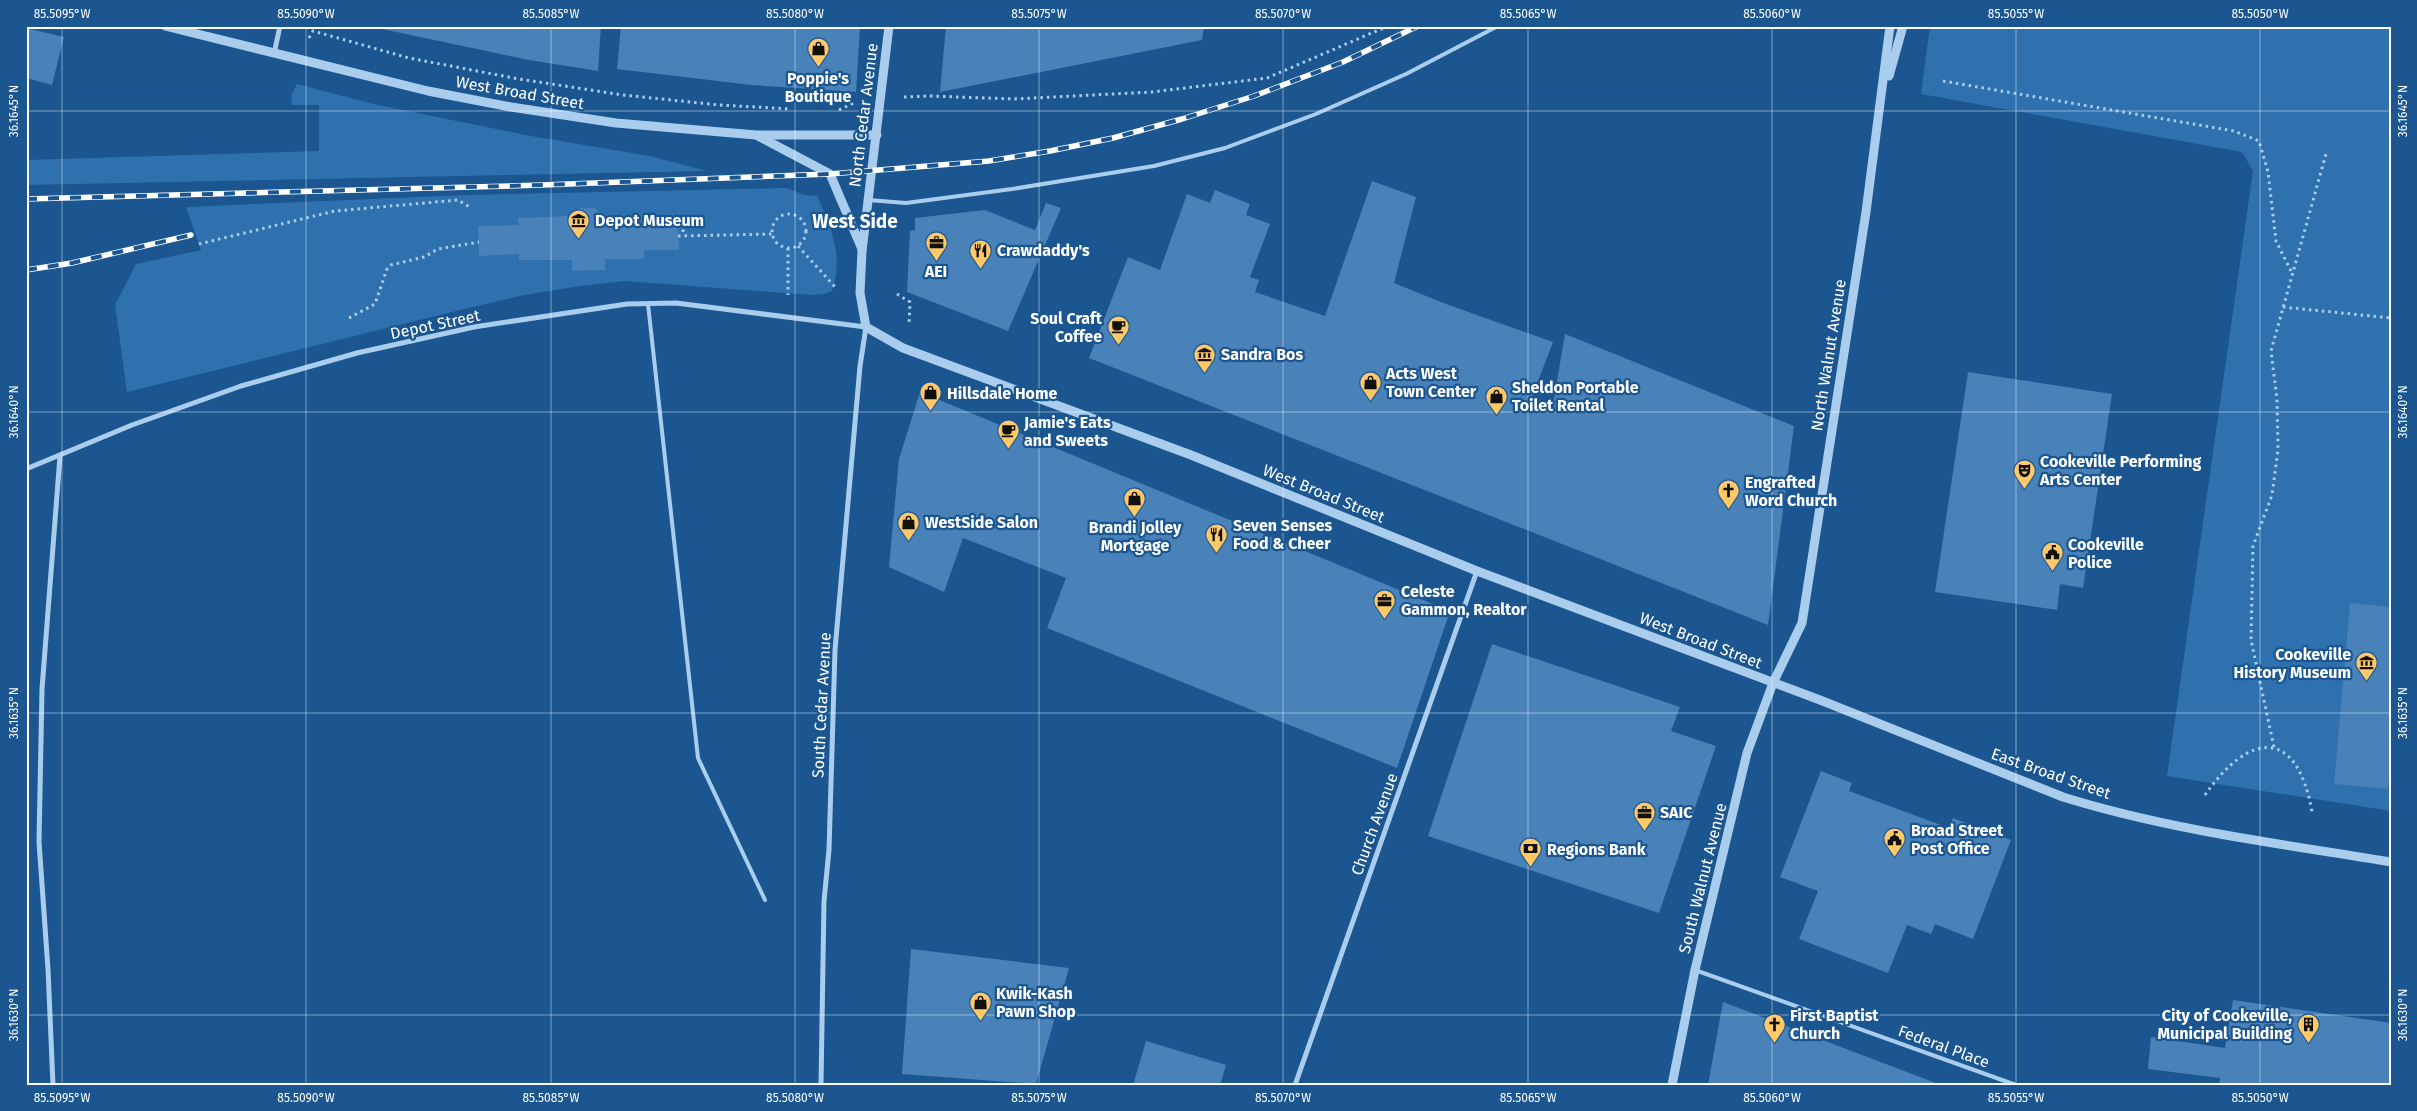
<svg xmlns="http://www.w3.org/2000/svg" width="2417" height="1111" font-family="'Fira Sans',sans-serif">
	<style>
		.green { fill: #2f70ae }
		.building { fill: #4981b9 }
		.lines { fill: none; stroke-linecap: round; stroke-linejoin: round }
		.path { stroke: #aacdee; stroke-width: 3; stroke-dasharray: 2.5 4; stroke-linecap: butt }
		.service { stroke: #aacdee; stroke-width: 4 }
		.minor { stroke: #aacdee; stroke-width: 5 }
		.tertiary { stroke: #aacdee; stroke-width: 9 }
		.rail-casing { stroke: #fff; stroke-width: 5.5 }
		.rail { stroke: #1b5690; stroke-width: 4; stroke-dasharray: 11; stroke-linecap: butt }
		.ticks { fill: none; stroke: #fff; stroke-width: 1; stroke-opacity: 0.45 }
		.labels { text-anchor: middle; stroke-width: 4.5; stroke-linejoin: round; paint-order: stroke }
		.poi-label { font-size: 16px; font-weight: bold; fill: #fff; stroke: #1b5690; text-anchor: start }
		.street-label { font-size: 16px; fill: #fff; stroke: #1b5690 }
		.quarter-label { font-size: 19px; font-weight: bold; fill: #fff; stroke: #1b5690 }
		.neatline { fill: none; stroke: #fff; stroke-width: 2 }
		.ticks-label { font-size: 12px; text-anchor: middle; fill: #fff }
	</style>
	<rect width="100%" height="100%" fill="#1b5690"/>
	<g class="green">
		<polygon points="1930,26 2391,26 2391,811 2167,776 2253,171 2242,152 1921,94"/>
		<polygon points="297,84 373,104 531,136 650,156 707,171 26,185 26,160 319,151 319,105 292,105 291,96"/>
		<path d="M787 188 804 195 817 196C831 227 844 257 832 291L824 294 812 295 625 281 580 286 524 295 456 311 127 392 115 305 136 264 201 250 186 207 466 195Z"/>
	</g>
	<g class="building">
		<polygon points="368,26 601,26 598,71 529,60"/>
		<polygon points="621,26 860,26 856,92 751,85 617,69"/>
		<polygon points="946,26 1204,26 1202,40 940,92"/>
		<polygon points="26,28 64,37 52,85 26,78"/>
		<polygon points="1372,181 1416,197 1394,283 1446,304 1553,342 1532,397 1553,404 1565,334 1794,426 1768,625 1089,358 1128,257 1160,270 1187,194 1210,203 1215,190 1250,204 1246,215 1270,224 1250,277 1259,280 1255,292 1325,316"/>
		<polygon points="1046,203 1061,208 1008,331 907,292 910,231 915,230 915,218 985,210 1035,230"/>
		<polygon points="580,208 595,208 602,215 642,215 642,221 678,221 679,250 644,250 644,259 605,259 605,270 572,271 572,260 519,260 519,254 479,256 478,226 519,225 518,218 571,216"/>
		<polygon points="1968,372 2112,394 2083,588 2060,584 2057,610 1935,592"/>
		<polygon points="920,392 1450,611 1397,768 1047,628 1066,578 963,538 944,592 889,567 899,459"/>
		<polygon points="2350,603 2391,607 2391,756 2388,789 2334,784"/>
		<polygon points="1492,644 1680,707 1671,731 1716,746 1659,913 1428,836"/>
		<polygon points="1821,771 1852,783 1849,791 1949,828 1953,818 2011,840 1973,939 1935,924 1931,934 1907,925 1888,973 1799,939 1818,891 1780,877"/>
		<polygon points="911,949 1069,968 1036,1084 902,1074"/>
		<polygon points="2233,1000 2391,1023 2391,1085 2219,1085 2220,1078 2148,1069 2151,1037 2225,1048"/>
		<polygon points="1723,1002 1941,1085 1708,1085"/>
		<polygon points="1146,1041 1226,1065 1220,1085 1133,1085"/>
	</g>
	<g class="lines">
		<g class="path">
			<polyline points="309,38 313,31 409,58 519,79 623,95 719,105 791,109"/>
			<polyline points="1943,81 2234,131 2259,141 2268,172 2276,241 2293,275"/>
			<polyline points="904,97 929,96 1014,99 1152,92 1267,78 1388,26"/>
			<polyline points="839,110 856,102"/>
			<circle cx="789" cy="231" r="17"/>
			<polyline points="683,223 683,236"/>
			<polyline points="678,236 772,234"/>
			<polyline points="199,244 335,211 458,200 471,208"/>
			<polyline points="798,246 836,288"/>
			<polyline points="788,248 788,295"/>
			<polyline points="897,294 910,302 909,325"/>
			<polyline points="2283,307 2391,318"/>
			<polyline points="349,318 375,304 387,269 391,265 424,257 438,249 479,242"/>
			<polyline points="2274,747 2251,640 2253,546 2272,495 2278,450 2277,399 2271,351 2326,154"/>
			<path d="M2205 795C2249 732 2297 726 2312 812"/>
		</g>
		<g class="service">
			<polyline points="868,200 906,203 1012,189 1154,166 1225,148 1316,114 1406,74 1498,26"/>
			<polyline points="648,304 698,758 765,900"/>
			<polyline points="1695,970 2016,1085"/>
		</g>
		<g class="minor">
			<polyline points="274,54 280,26"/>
			<polyline points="26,469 132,425 241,386 357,353 474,327 627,304 676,303 866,327 860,366 835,650 829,850 824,901 821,1085"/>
			<polyline points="53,1085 48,969 39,842 42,689 60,456"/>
			<polyline points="1295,1085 1477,571"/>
		</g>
		<g class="tertiary">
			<polyline points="165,26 428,91 511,107 616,123 756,135 877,135"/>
			<path d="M889 26 862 251 860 293 866 327 903 348 1191 455 1477 571 1820 700 2063 797C2169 830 2282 844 2391 862"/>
			<polyline points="1889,76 1903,26"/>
			<polyline points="758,136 830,174 862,249"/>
			<polyline points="1672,1085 1695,970 1747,753 1773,683 1802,623 1866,212 1890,26"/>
		</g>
		<defs>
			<g id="rail">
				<polyline points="26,199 543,185 830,174 989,161 1050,151 1113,138 1182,119 1254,96 1343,62 1418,26"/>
				<polyline points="26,270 72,263 191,235"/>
			</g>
		</defs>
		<use href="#rail" class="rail-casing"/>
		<use href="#rail" class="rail"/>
	</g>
	<path class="ticks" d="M62 26V1085M306 26V1085M551 26V1085M795 26V1085M1039 26V1085M1283 26V1085M1528 26V1085M1772 26V1085M2016 26V1085M2260 26V1085M26 111H2391M26 412H2391M26 713H2391M26 1015H2391"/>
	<defs>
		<symbol id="shop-pin" viewBox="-11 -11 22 30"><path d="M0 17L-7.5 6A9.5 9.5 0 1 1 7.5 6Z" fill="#ffc967" stroke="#1b5690"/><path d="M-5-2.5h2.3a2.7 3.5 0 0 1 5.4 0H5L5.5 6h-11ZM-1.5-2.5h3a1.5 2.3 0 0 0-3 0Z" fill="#111"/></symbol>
		<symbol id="museum-pin" viewBox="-11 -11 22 30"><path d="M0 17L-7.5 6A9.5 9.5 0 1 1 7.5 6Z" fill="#ffc967" stroke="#1b5690"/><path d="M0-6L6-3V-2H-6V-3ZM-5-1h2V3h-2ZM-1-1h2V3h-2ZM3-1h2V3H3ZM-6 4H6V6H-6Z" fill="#111"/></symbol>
		<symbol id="office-pin" viewBox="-11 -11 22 30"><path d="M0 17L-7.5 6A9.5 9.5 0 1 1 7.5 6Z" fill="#ffc967" stroke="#1b5690"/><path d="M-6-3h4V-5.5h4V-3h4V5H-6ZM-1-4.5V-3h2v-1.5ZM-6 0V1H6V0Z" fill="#111"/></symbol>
		<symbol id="restaurant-pin" viewBox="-11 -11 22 30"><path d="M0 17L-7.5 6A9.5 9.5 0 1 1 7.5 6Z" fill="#ffc967" stroke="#1b5690"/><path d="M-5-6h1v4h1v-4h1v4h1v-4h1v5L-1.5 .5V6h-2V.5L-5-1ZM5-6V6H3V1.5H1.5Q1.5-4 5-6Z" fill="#111"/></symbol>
		<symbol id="cafe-pin" viewBox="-11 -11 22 30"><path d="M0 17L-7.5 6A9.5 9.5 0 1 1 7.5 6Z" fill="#ffc967" stroke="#1b5690"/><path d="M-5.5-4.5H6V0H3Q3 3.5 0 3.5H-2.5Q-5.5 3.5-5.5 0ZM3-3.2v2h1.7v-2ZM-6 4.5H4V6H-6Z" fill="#111"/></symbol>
		<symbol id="theatre-pin" viewBox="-11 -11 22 30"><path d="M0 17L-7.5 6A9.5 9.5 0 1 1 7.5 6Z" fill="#ffc967" stroke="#1b5690"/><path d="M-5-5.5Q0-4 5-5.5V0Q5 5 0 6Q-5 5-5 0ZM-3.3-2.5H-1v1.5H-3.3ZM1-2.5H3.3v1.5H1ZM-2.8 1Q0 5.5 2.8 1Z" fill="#111"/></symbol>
		<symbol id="church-pin" viewBox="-11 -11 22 30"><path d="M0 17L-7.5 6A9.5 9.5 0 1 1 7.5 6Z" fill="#ffc967" stroke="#1b5690"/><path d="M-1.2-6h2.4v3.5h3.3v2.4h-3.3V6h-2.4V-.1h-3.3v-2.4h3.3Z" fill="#111"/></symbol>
		<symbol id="civic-pin" viewBox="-11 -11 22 30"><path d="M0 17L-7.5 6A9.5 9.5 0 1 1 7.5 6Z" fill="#ffc967" stroke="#1b5690"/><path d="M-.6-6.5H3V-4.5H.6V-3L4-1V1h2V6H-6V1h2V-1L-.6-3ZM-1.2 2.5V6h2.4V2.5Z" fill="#111"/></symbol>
		<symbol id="bank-pin" viewBox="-11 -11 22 30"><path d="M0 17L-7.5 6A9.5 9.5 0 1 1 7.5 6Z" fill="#ffc967" stroke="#1b5690"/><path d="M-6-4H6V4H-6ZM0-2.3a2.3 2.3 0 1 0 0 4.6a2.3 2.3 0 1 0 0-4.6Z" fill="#111"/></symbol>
		<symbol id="building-pin" viewBox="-11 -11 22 30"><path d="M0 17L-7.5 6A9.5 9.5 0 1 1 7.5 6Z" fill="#ffc967" stroke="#1b5690"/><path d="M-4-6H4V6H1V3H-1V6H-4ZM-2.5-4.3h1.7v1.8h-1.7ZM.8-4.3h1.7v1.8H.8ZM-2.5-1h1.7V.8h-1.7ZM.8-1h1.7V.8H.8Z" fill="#111"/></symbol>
	</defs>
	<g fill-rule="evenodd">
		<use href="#shop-pin" x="806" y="36" width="25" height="34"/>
		<use href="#museum-pin" x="566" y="208" width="25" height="34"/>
		<use href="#office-pin" x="924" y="230" width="25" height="34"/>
		<use href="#restaurant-pin" x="968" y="238" width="25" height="34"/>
		<use href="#cafe-pin" x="1106" y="314" width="25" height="34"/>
		<use href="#museum-pin" x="1192" y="342" width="25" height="34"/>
		<use href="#shop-pin" x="1358" y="370" width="25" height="34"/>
		<use href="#shop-pin" x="918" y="380" width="25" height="34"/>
		<use href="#shop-pin" x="1484" y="384" width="25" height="34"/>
		<use href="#cafe-pin" x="996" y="418" width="25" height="34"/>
		<use href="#theatre-pin" x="2012" y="458" width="25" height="34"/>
		<use href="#church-pin" x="1716" y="478" width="25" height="34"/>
		<use href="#shop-pin" x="1122" y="486" width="25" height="34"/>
		<use href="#shop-pin" x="896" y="510" width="25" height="34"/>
		<use href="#restaurant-pin" x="1204" y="522" width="25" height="34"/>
		<use href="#civic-pin" x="2040" y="540" width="25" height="34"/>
		<use href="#office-pin" x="1372" y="588" width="25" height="34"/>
		<use href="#museum-pin" x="2354" y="650" width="25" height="34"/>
		<use href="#office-pin" x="1632" y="800" width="25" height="34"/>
		<use href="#civic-pin" x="1882" y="826" width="25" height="34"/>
		<use href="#bank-pin" x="1518" y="836" width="25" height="34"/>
		<use href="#shop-pin" x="968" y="990" width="25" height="34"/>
		<use href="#church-pin" x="1762" y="1012" width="25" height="34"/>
		<use href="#building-pin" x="2296" y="1012" width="25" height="34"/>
	</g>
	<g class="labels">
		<g class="poi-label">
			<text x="818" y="84" text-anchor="middle">Poppie's<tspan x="818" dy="18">Boutique</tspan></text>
			<text x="595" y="226">Depot Museum</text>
			<text x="997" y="256">Crawdaddy's</text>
			<text x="936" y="277" text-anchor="middle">AEI</text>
			<text x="1102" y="324" text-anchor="end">Soul Craft<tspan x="1102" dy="18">Coffee</tspan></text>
			<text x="1221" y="360">Sandra Bos</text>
			<text x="1386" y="379">Acts West<tspan x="1386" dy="18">Town Center</tspan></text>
			<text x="1512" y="393">Sheldon Portable<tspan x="1512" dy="18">Toilet Rental</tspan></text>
			<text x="947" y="399">Hillsdale Home</text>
			<text x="1024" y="428">Jamie's Eats<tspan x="1024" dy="18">and Sweets</tspan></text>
			<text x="2040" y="467">Cookeville Performing<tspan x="2040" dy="18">Arts Center</tspan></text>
			<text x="1745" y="488">Engrafted<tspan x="1745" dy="18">Word Church</tspan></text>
			<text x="925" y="528">WestSide Salon</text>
			<text x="1233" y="531">Seven Senses<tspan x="1233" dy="18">Food &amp; Cheer</tspan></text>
			<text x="1135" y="533" text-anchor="middle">Brandi Jolley<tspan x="1135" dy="18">Mortgage</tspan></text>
			<text x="2068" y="550">Cookeville<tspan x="2068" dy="18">Police</tspan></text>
			<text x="1401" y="597">Celeste<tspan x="1401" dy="18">Gammon, Realtor</tspan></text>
			<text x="2351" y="660" text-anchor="end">Cookeville<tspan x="2351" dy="18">History Museum</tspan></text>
			<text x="1660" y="818">SAIC</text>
			<text x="1911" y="836">Broad Street<tspan x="1911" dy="18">Post Office</tspan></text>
			<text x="1547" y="855">Regions Bank</text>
			<text x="996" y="999">Kwik-Kash<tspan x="996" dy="18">Pawn Shop</tspan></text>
			<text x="1790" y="1021">First Baptist<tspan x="1790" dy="18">Church</tspan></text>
			<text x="2292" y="1021" text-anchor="end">City of Cookeville,<tspan x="2292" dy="18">Municipal Building</tspan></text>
		</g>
		<g class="street-label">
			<text transform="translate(520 92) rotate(10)" y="6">West Broad Street</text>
			<text transform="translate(863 115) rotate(-83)" y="6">North Cedar Avenue</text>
			<text transform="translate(435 324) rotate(-12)" y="6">Depot Street</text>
			<text transform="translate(1828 355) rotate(-81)" y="6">North Walnut Avenue</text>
			<text transform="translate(1324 493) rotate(22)" y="6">West Broad Street</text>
			<text transform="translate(1701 640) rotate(21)" y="6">West Broad Street</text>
			<text transform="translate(821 705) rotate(-87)" y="6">South Cedar Avenue</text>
			<text transform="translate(2051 773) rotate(19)" y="6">East Broad Street</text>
			<text transform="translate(1374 824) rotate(-70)" y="6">Church Avenue</text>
			<text transform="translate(1702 878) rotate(-76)" y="6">South Walnut Avenue</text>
			<text transform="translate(1944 1046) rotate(20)" y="6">Federal Place</text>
		</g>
		<g class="quarter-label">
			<text x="855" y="228">West Side</text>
		</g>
	</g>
	<rect width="2417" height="1111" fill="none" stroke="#1b5690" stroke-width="55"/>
	<rect x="28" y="28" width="2362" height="1056" class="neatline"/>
	<g class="ticks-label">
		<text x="62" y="18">85.5095°W</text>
		<text x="306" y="18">85.5090°W</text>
		<text x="551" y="18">85.5085°W</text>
		<text x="795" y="18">85.5080°W</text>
		<text x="1039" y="18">85.5075°W</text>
		<text x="1283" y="18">85.5070°W</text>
		<text x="1528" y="18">85.5065°W</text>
		<text x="1772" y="18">85.5060°W</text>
		<text x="2016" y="18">85.5055°W</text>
		<text x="2260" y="18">85.5050°W</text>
		<text transform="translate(14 111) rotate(-90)" y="4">36.1645°N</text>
		<text transform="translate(2403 111) rotate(-90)" y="4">36.1645°N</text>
		<text transform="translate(14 412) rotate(-90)" y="4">36.1640°N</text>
		<text transform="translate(2403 412) rotate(-90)" y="4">36.1640°N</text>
		<text transform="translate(14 713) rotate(-90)" y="4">36.1635°N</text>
		<text transform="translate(2403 713) rotate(-90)" y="4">36.1635°N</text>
		<text transform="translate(14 1015) rotate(-90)" y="4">36.1630°N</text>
		<text transform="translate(2403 1015) rotate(-90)" y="4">36.1630°N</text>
		<text x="62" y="1102">85.5095°W</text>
		<text x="306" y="1102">85.5090°W</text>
		<text x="551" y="1102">85.5085°W</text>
		<text x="795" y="1102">85.5080°W</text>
		<text x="1039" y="1102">85.5075°W</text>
		<text x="1283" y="1102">85.5070°W</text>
		<text x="1528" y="1102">85.5065°W</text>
		<text x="1772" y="1102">85.5060°W</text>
		<text x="2016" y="1102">85.5055°W</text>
		<text x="2260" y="1102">85.5050°W</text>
	</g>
</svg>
